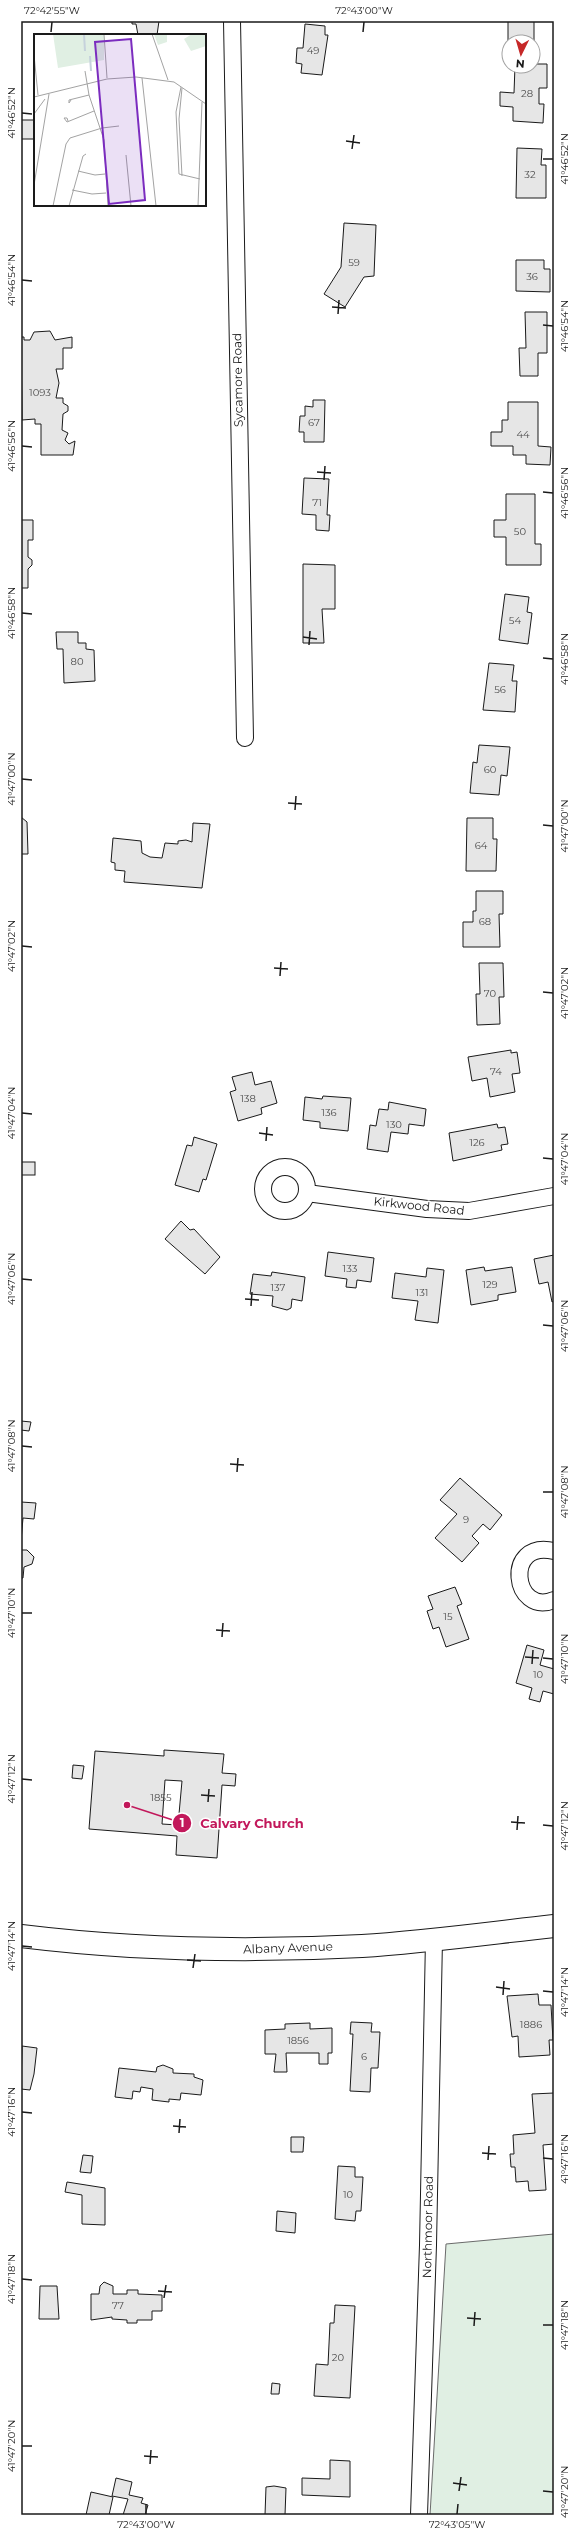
<svg xmlns="http://www.w3.org/2000/svg" width="575" height="2536" font-family="Montserrat,sans-serif">
	<style>
		.green { fill: #e0efe3; stroke: #6a6a6a }
		.building { fill: #e6e6e6; stroke: #1a1a1a; fill-rule: evenodd }
		.lines { fill: none; stroke-linecap: round; stroke-linejoin: round }
		.street-casing { stroke: #1a1a1a; stroke-width: 18 }
		.highway-casing { stroke: #1a1a1a; stroke-width: 24 }
		.street { stroke: #fff; stroke-width: 16 }
		.highway { stroke: #fff; stroke-width: 22 }
		.ticks { fill: none; stroke: #1a1a1a; stroke-width: 1.5 }
		.labels { text-anchor: middle; stroke-width: 3; stroke-linejoin: round; paint-order: stroke }
		.number-label { font-size: 10px; fill: #4d4d4d }
		.street-label { font-size: 12px; fill: #1a1a1a; stroke: #fff }
		.inset-river { fill: none; stroke: #c6d2dc; stroke-width: 2 }
		.inset-road { fill: none; stroke: #a3a3a3; stroke-width: 1 }
		.view { fill: #7b2cbf; fill-opacity: 0.15; stroke: #7b2cbf; stroke-width: 2 }
		.inset-edge { fill: none; stroke: #1a1a1a; stroke-width: 2 }
		.leader { fill: none; stroke: #c2185b; stroke-width: 1.5 }
		.callout-dot { fill: #c2185b; stroke: #fff; stroke-width: 1.5 }
		.mark-label { font-size: 12px; text-anchor: middle; font-weight: bold; fill: #fff }
		.callout-label { font-size: 13px; text-anchor: middle; font-weight: bold; fill: #c2185b; stroke: #fff; stroke-width: 3; stroke-linejoin: round; paint-order: stroke }
		.neatline { fill: none; stroke: #1a1a1a; stroke-width: 1.5 }
		.ticks-label { font-size: 10px; text-anchor: middle; fill: #1a1a1a }
	</style>
	<rect width="100%" height="100%" fill="#fff"/>
	<polygon class="green" points="554,2234 554,2515 430,2515 446,2244"/>
	<g class="building">
		<polygon points="132,21 159,21 157,35 138,35 136,24 132,24"/>
		<polygon points="508,21 534,21 534,44 533,42 509,42 508,45"/>
		<polygon points="305,24 325,26 325,35 328,35 322,75 301,73 302,64 296,63 297,48 303,48"/>
		<polygon points="533,64 547,64 547,88 539,88 539,104 544,104 543,123 513,121 513,107 500,106 500,92 514,93 515,66 533,66"/>
		<rect x="21" y="120" width="14" height="19"/>
		<polygon points="517,148 542,149 541,165 546,165 546,198 516,198"/>
		<polygon points="344,223 376,225 374,276 364,277 345,307 324,294 341,267"/>
		<polygon points="516,260 544,260 544,269 550,269 550,292 516,291"/>
		<polygon points="525,312 547,312 547,353 538,353 538,376 520,376 519,348 526,348"/>
		<polygon points="50,331 55,340 72,337 72,348 63,348 63,369 56,369 59,383 56,398 63,398 63,403 68,406 68,411 63,414 62,430 68,433 65,440 69,444 75,441 73,455 41,455 41,424 35,424 35,419 22,420 21,337 24,337 24,340 30,340 34,332"/>
		<polygon points="313,400 325,400 324,442 304,442 304,432 299,432 300,416 305,416 305,406 313,407"/>
		<polygon points="508,402 538,402 538,446 551,447 550,465 526,464 526,455 513,455 513,446 491,446 491,432 502,432 502,420 508,420"/>
		<polygon points="304,478 329,479 327,515 330,515 329,531 316,530 316,515 302,514"/>
		<polygon points="506,494 535,494 535,544 541,544 541,565 506,565 506,537 494,537 494,520 506,520"/>
		<polygon points="21,520 33,520 33,540 28,540 28,557 32,560 32,565 28,569 28,588 21,588"/>
		<polygon points="303,564 335,565 335,609 322,609 324,643 303,643"/>
		<polygon points="505,594 529,597 527,612 532,613 528,644 499,640"/>
		<polygon points="56,632 78,632 78,643 86,643 86,649 94,650 95,681 64,683 63,649 57,649"/>
		<polygon points="489,663 514,665 512,681 517,681 515,712 483,710"/>
		<polygon points="479,745 510,747 507,776 501,775 499,795 470,793 473,762 477,763"/>
		<polygon points="21,817 27,822 28,854 21,854"/>
		<polygon points="467,818 493,818 493,839 497,839 496,871 466,871"/>
		<polygon points="193,823 210,824 202,888 124,882 125,871 115,870 115,863 111,862 113,838 141,841 142,853 150,857 162,858 165,843 178,844 178,841 186,840 192,842"/>
		<polygon points="476,891 503,891 503,914 499,914 500,947 463,947 463,922 473,922 473,911 476,911"/>
		<polygon points="479,963 503,963 504,997 499,997 500,1024 477,1025 476,994 480,994"/>
		<polygon points="511,1050 511,1053 517,1052 520,1073 512,1074 515,1092 490,1097 487,1078 472,1081 468,1057"/>
		<polygon points="252,1072 255,1085 271,1081 277,1103 261,1108 262,1114 238,1121 230,1092 236,1090 232,1077"/>
		<polygon points="323,1096 351,1098 348,1131 320,1128 320,1122 303,1120 305,1097 322,1099"/>
		<polygon points="389,1102 426,1109 424,1126 409,1124 408,1134 391,1132 388,1152 367,1149 370,1125 376,1126 379,1109 388,1110"/>
		<polygon points="497,1124 498,1128 505,1127 508,1144 501,1145 502,1150 453,1161 449,1133"/>
		<polygon points="194,1137 217,1144 206,1180 203,1179 199,1192 175,1185 187,1145 192,1146"/>
		<rect x="21" y="1162" width="14" height="13"/>
		<polygon points="181,1221 190,1230 194,1229 220,1257 205,1274 165,1239"/>
		<polygon points="328,1252 374,1258 371,1282 357,1280 356,1288 346,1287 347,1279 325,1276"/>
		<polygon points="554,1255 554,1301 552,1302 548,1282 539,1284 534,1259"/>
		<polygon points="484,1267 485,1271 512,1267 516,1292 498,1295 498,1300 471,1305 466,1270"/>
		<polygon points="427,1268 444,1270 438,1323 415,1320 418,1301 392,1298 395,1273 426,1277"/>
		<polygon points="272,1272 305,1277 302,1301 292,1299 291,1308 287,1310 272,1306 273,1296 250,1294 253,1274 271,1276"/>
		<polygon points="21,1421 31,1422 29,1431 21,1430"/>
		<polygon points="460,1478 502,1515 490,1530 483,1524 472,1536 479,1543 462,1562 435,1538 457,1514 440,1500"/>
		<polygon points="21,1502 36,1503 34,1519 23,1518 21,1541"/>
		<polygon points="21,1550 27,1550 34,1557 32,1564 24,1567 23,1578 21,1578"/>
		<polygon points="455,1587 462,1604 457,1606 469,1639 446,1647 439,1627 433,1629 427,1611 433,1609 428,1596"/>
		<polygon points="527,1645 544,1650 540,1665 554,1669 554,1694 543,1691 540,1702 529,1699 532,1688 516,1683"/>
		<path d="M164 1750 224 1754 222 1773 236 1774 235 1786 222 1785 217 1858 176 1855 177 1836 89 1829 95 1751 164 1756ZM165 1780 182 1781 178 1825 162 1824Z"/>
		<polygon points="73,1765 84,1766 82,1779 72,1778"/>
		<polygon points="538,1994 539,2005 551,2005 553,2040 549,2040 550,2055 519,2057 518,2036 512,2037 507,1996"/>
		<polygon points="351,2022 372,2023 371,2032 380,2032 378,2068 371,2068 370,2092 350,2091 353,2034 350,2034"/>
		<polygon points="310,2023 310,2029 332,2028 332,2053 328,2053 328,2064 319,2064 319,2053 286,2053 287,2072 274,2072 276,2054 265,2054 265,2030 285,2029 285,2024"/>
		<polygon points="22,2046 37,2048 34,2074 30,2090 21,2089"/>
		<polygon points="163,2065 173,2069 173,2073 194,2074 194,2077 203,2080 201,2095 181,2093 180,2100 169,2099 169,2102 152,2100 153,2089 141,2087 140,2092 133,2091 132,2099 115,2097 119,2068 156,2072 157,2067"/>
		<polygon points="554,2093 554,2144 543,2145 546,2190 529,2191 528,2181 516,2182 515,2167 511,2167 510,2154 514,2154 513,2135 535,2133 532,2094"/>
		<polygon points="291,2137 304,2137 303,2152 291,2152"/>
		<polygon points="83,2155 93,2156 91,2173 80,2172"/>
		<polygon points="338,2166 355,2167 355,2177 363,2177 361,2211 356,2211 355,2221 335,2219"/>
		<polygon points="67,2182 105,2188 105,2225 82,2224 82,2195 65,2192"/>
		<polygon points="277,2211 296,2213 295,2233 276,2231"/>
		<polygon points="104,2282 113,2286 113,2294 127,2294 127,2290 138,2290 138,2294 162,2295 162,2311 152,2311 152,2320 137,2320 137,2323 127,2323 127,2320 112,2319 112,2317 91,2320 91,2294 99,2294 100,2286"/>
		<polygon points="40,2286 57,2286 59,2319 39,2319"/>
		<polygon points="335,2305 355,2306 350,2398 314,2396 316,2364 328,2365 330,2323 334,2323"/>
		<polygon points="272,2383 280,2384 279,2394 271,2394"/>
		<polygon points="330,2460 350,2461 350,2497 302,2495 302,2478 330,2479"/>
		<polygon points="116,2478 132,2482 129,2495 143,2498 141,2503 148,2505 145,2515 123,2515 128,2499 112,2496"/>
		<polygon points="274,2486 286,2488 285,2515 265,2515 266,2487"/>
		<polygon points="91,2492 113,2497 109,2515 86,2515"/>
	</g>
	<g class="lines">
		<defs>
			<g id="street">
				<polyline points="232,21 245,738"/>
				<circle cx="285" cy="1189" r="22"/>
				<polyline points="307,1193 427,1209 469,1211 554,1196"/>
				<path d="M554 1551C503 1539 513 1617 554 1600"/>
				<polyline points="419,2515 428,2245 434,1939"/>
			</g>
			<path id="highway" d="M21 1936C135 1950 248 1952 362 1946 426 1942 490 1933 554 1926"/>
		</defs>
		<use href="#street" class="street-casing"/>
		<use href="#highway" class="highway-casing"/>
		<use href="#street" class="street"/>
		<use href="#highway" class="highway"/>
	</g>
	<path class="ticks" d="M51 32 52 22M363 32 364 22M22 113 32 114M346 141 360 143M352 149 354 135M543 159H553M22 280 32 281M332 307 346 308M338 314 339 300M543 325 553 326M22 446 32 447M317 472 331 473M324 480 325 466M543 492 553 493M22 613 32 614M303 637 317 639M309 645 310 631M543 658 553 659M22 779 32 780M288 803 302 804M295 810 296 796M543 825 553 826M22 946 32 947M274 968 288 969M280 976 281 962M543 992 553 993M22 1113 32 1114M259 1133 273 1135M266 1141 267 1127M543 1158 553 1159M22 1279 32 1280M245 1299 259 1300M251 1306 252 1292M543 1325 553 1326M22 1446 32 1447M230 1464 244 1465M237 1472 238 1458M543 1492H553M22 1613H32M216 1630 230 1631M222 1637 223 1623M525 1657 539 1658M543 1658 553 1659M532 1664 533 1650M22 1779 32 1780M201 1795 215 1796M208 1802 209 1789M511 1822 525 1823M543 1825 553 1826M517 1830 518 1816M22 1946 32 1947M187 1960 201 1961M193 1968 195 1954M496 1987 510 1989M543 1991 553 1992M503 1995 504 1981M22 2112 32 2113M173 2126 186 2127M179 2133 180 2119M482 2153 496 2154M543 2158 553 2159M488 2160 489 2146M22 2279 32 2280M158 2291 172 2292M164 2298 166 2285M467 2318 481 2319M543 2325H553M474 2326 475 2312M22 2446H32M144 2456 158 2457M150 2464 151 2450M453 2483 467 2485M459 2491 461 2477M543 2491 553 2492M146 2514V2504M457 2514 458 2504"/>
	<g class="labels">
		<g class="number-label">
			<text x="313" y="54">49</text>
			<text x="527" y="97">28</text>
			<text x="530" y="178">32</text>
			<text x="354" y="266">59</text>
			<text x="532" y="280">36</text>
			<text x="40" y="396">1093</text>
			<text x="314" y="426">67</text>
			<text x="523" y="438">44</text>
			<text x="317" y="506">71</text>
			<text x="520" y="535">50</text>
			<text x="515" y="624">54</text>
			<text x="77" y="665">80</text>
			<text x="500" y="693">56</text>
			<text x="490" y="773">60</text>
			<text x="481" y="849">64</text>
			<text x="485" y="925">68</text>
			<text x="490" y="997">70</text>
			<text x="496" y="1075">74</text>
			<text x="248" y="1102">138</text>
			<text x="329" y="1116">136</text>
			<text x="394" y="1128">130</text>
			<text x="477" y="1146">126</text>
			<text x="350" y="1272">133</text>
			<text x="490" y="1288">129</text>
			<text x="278" y="1291">137</text>
			<text x="422" y="1296">131</text>
			<text x="466" y="1523">9</text>
			<text x="448" y="1620">15</text>
			<text x="538" y="1678">10</text>
			<text x="161" y="1801">1855</text>
			<text x="531" y="2028">1886</text>
			<text x="298" y="2044">1856</text>
			<text x="364" y="2060">6</text>
			<text x="348" y="2198">10</text>
			<text x="118" y="2309">77</text>
			<text x="338" y="2361">20</text>
		</g>
		<g class="street-label">
			<text transform="translate(238 380) rotate(-91)" y="4">Sycamore Road</text>
			<text transform="translate(419 1206) rotate(6)" y="4">Kirkwood Road</text>
			<text transform="translate(288 1948) rotate(-2)" y="4">Albany Avenue</text>
			<text transform="translate(428 2227) rotate(-89)" y="4">Northmoor Road</text>
		</g>
	</g>
	<g transform="translate(34 34)">
		<rect width="172" height="172" fill="#fff"/>
		<path d="M19 0H70V26L24 34ZM120 0H133V8L124 11ZM158 0H172V12L157 17 150 5Z" fill="#e0efe3"/>
		<path class="inset-river" d="M50 0 51 17M56 22 57 37"/>
		<path class="inset-road" d="M70 0 73 44M118 0 134 46M0 21 4 61M51 37 55 61 70 106 74 172M108 44 122 172M147 53 142 78 145 140 166 145M0 63 73 45 102 43 140 48 172 70M37 66 35 69V66L55 61M0 80 11 65M34 87 33 84H30L33 88 60 77M92 121 97 172M44 137 61 141 71 140M148 142 145 85 148 54M0 151 15 60M38 156 58 160 72 159M19 172 32 110 36 104 68 94 85 92M35 172 49 122 52 120M164 172 168 68"/>
		<path class="view" d="M97 5 111 166 75 170 61 8Z"/>
		<rect width="172" height="172" class="inset-edge"/>
	</g>
	<path class="leader" d="M127 1805L182 1823"/>
	<g class="callout-dot">
		<circle cx="127" cy="1805" r="4"/>
		<circle cx="182" cy="1823" r="10"/>
	</g>
	<g class="mark-label">
		<text x="182" y="1827">1</text>
	</g>
	<g class="callout-label">
		<text x="252" y="1828">Calvary Church</text>
	</g>
	<rect width="575" height="2536" fill="none" stroke="#ffffff" stroke-width="44"/>
	<g transform="translate(521 54) rotate(185)"><circle r="19" fill="#ffffff" stroke="#a3a3a3"/>
	<path d="M0-3L7 15L0 10L-7 15Z" fill="#c62828"/>
	<text y="-6" font-size="11" font-weight="bold" text-anchor="middle" fill="#1a1a1a">N</text>
	</g>
	<rect x="22" y="22" width="531" height="2492" class="neatline"/>
	<g class="ticks-label">
		<text x="52" y="14">72°42'55"W</text>
		<text x="364" y="14">72°43'00"W</text>
		<text transform="translate(11 113) rotate(-90)" y="4">41°46'52"N</text>
		<text transform="translate(564 159) rotate(-90)" y="4">41°46'52"N</text>
		<text transform="translate(11 280) rotate(-90)" y="4">41°46'54"N</text>
		<text transform="translate(564 326) rotate(-90)" y="4">41°46'54"N</text>
		<text transform="translate(11 446) rotate(-90)" y="4">41°46'56"N</text>
		<text transform="translate(564 493) rotate(-90)" y="4">41°46'56"N</text>
		<text transform="translate(11 613) rotate(-90)" y="4">41°46'58"N</text>
		<text transform="translate(564 659) rotate(-90)" y="4">41°46'58"N</text>
		<text transform="translate(11 779) rotate(-90)" y="4">41°47'00"N</text>
		<text transform="translate(564 826) rotate(-90)" y="4">41°47'00"N</text>
		<text transform="translate(11 946) rotate(-90)" y="4">41°47'02"N</text>
		<text transform="translate(564 993) rotate(-90)" y="4">41°47'02"N</text>
		<text transform="translate(11 1113) rotate(-90)" y="4">41°47'04"N</text>
		<text transform="translate(564 1159) rotate(-90)" y="4">41°47'04"N</text>
		<text transform="translate(11 1279) rotate(-90)" y="4">41°47'06"N</text>
		<text transform="translate(564 1326) rotate(-90)" y="4">41°47'06"N</text>
		<text transform="translate(11 1446) rotate(-90)" y="4">41°47'08"N</text>
		<text transform="translate(564 1492) rotate(-90)" y="4">41°47'08"N</text>
		<text transform="translate(11 1613) rotate(-90)" y="4">41°47'10"N</text>
		<text transform="translate(564 1659) rotate(-90)" y="4">41°47'10"N</text>
		<text transform="translate(11 1779) rotate(-90)" y="4">41°47'12"N</text>
		<text transform="translate(564 1826) rotate(-90)" y="4">41°47'12"N</text>
		<text transform="translate(11 1946) rotate(-90)" y="4">41°47'14"N</text>
		<text transform="translate(564 1992) rotate(-90)" y="4">41°47'14"N</text>
		<text transform="translate(11 2112) rotate(-90)" y="4">41°47'16"N</text>
		<text transform="translate(564 2159) rotate(-90)" y="4">41°47'16"N</text>
		<text transform="translate(11 2279) rotate(-90)" y="4">41°47'18"N</text>
		<text transform="translate(564 2325) rotate(-90)" y="4">41°47'18"N</text>
		<text transform="translate(11 2446) rotate(-90)" y="4">41°47'20"N</text>
		<text transform="translate(564 2492) rotate(-90)" y="4">41°47'20"N</text>
		<text x="146" y="2528">72°43'00"W</text>
		<text x="457" y="2528">72°43'05"W</text>
	</g>
</svg>
